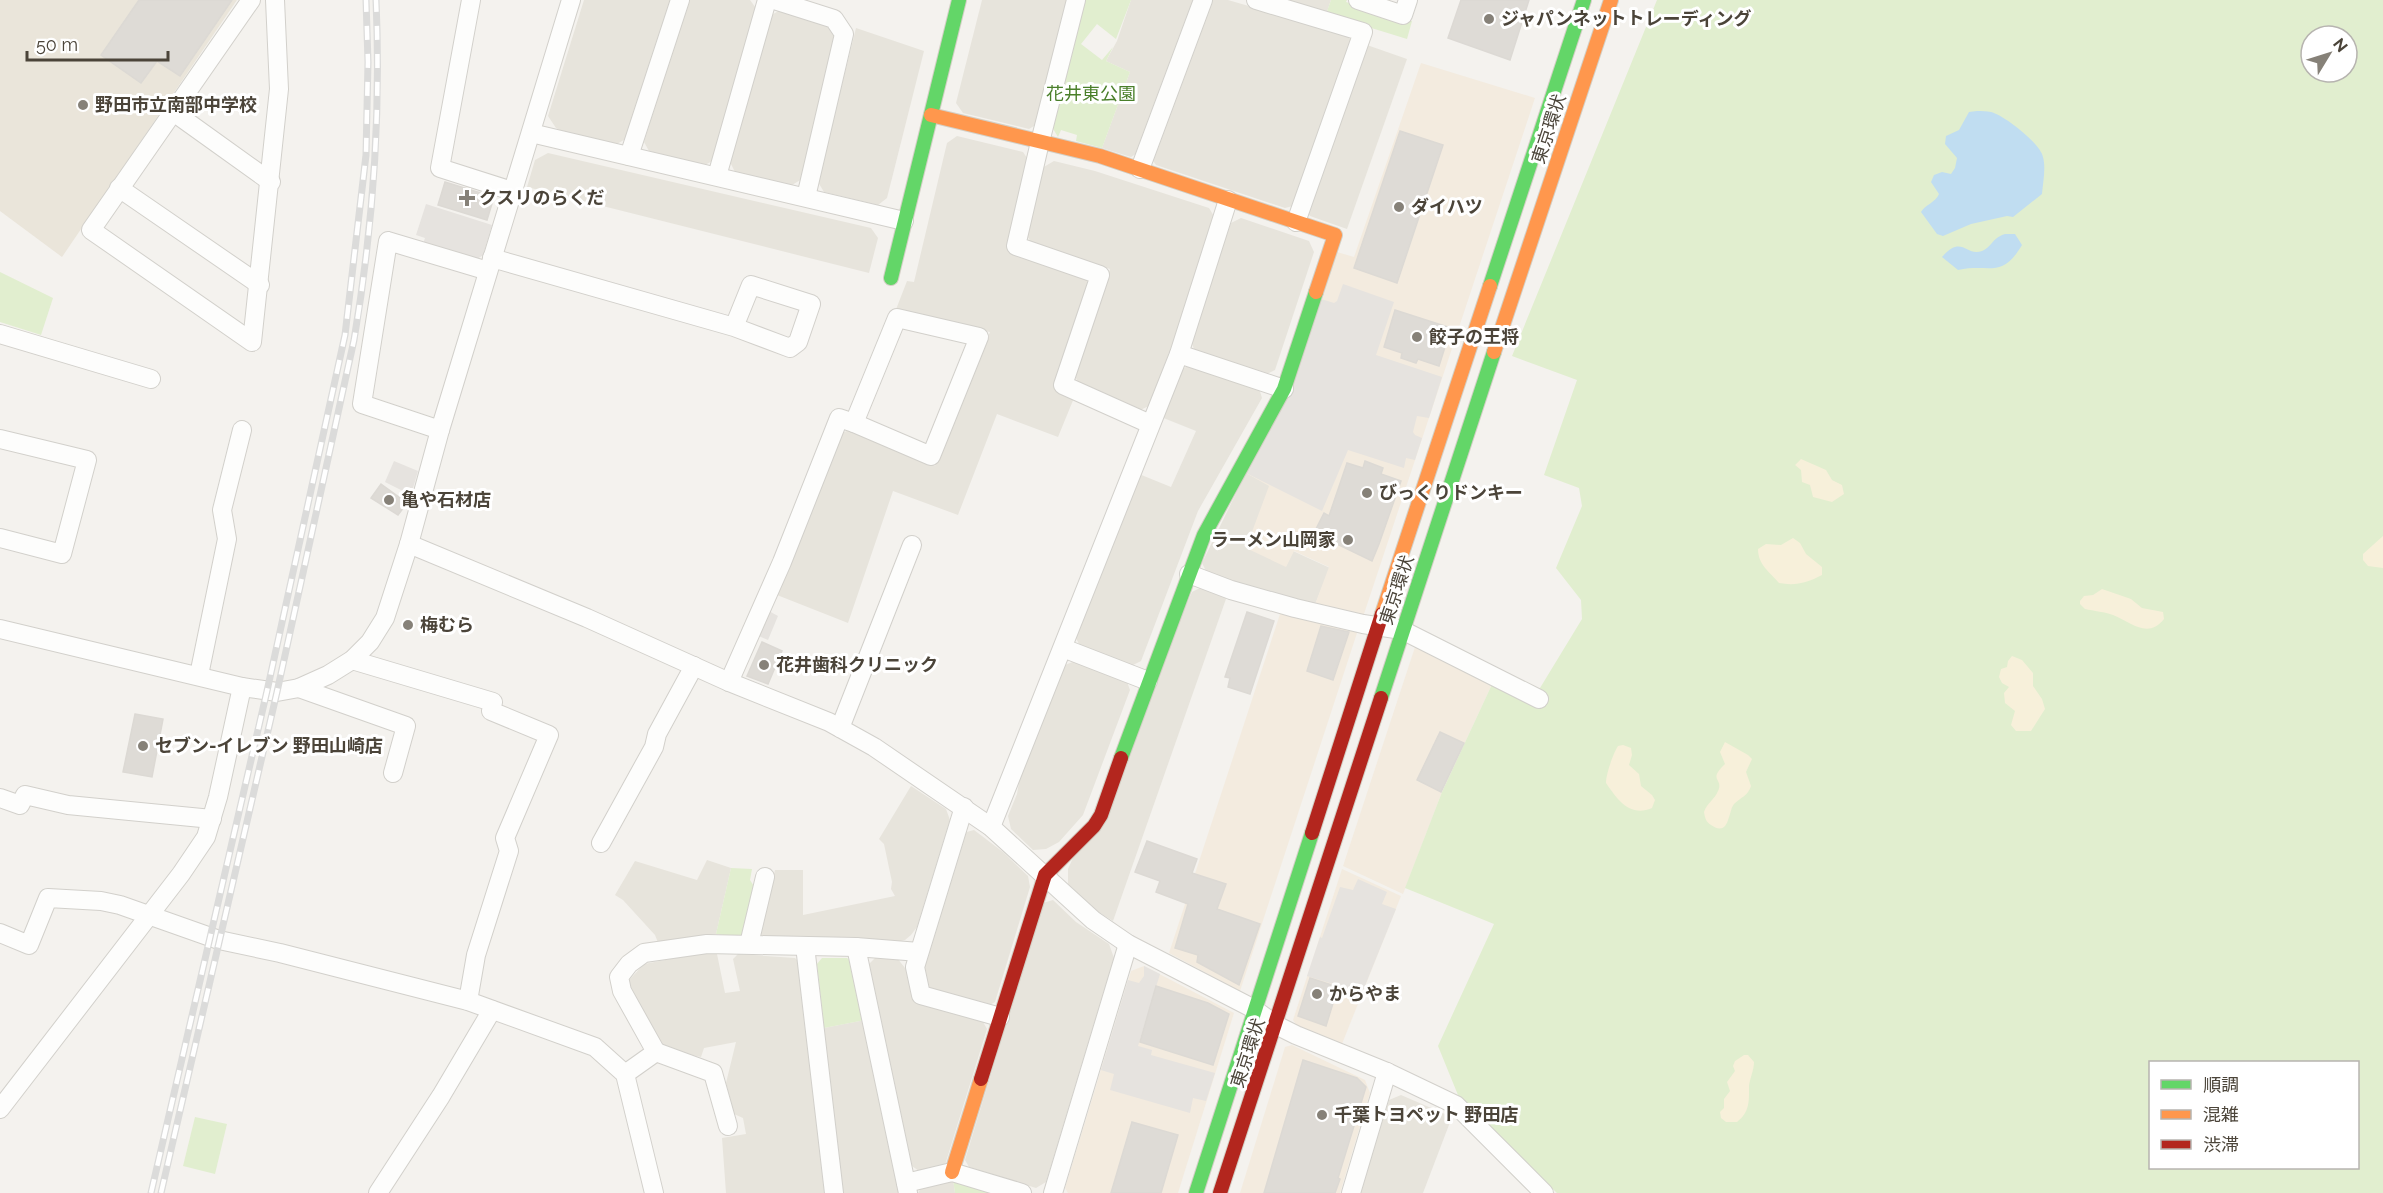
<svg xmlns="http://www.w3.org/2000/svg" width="2383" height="1193" font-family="Raleway,'Noto Sans JP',sans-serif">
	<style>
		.residential { fill: #e7e4dc }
		.commercial { fill: #f3ebdf }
		.education { fill: #eae5da }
		.green { fill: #e1eecf; fill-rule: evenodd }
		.sand { fill: #f7f0da }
		.parking { fill: #e6e3df }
		.water { fill: #c0ddf1 }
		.building { fill: #dedbd6; stroke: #dcd9d4; stroke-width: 1.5 }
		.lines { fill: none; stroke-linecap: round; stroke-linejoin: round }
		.street-casing { stroke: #d2d0cb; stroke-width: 20 }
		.fast-casing { stroke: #d3cfc5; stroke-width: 16 }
		.slow-casing { stroke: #d3cfc5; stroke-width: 16 }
		.jam-casing { stroke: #d3cfc5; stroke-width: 16 }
		.street { stroke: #fdfdfc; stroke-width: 18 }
		.fast { stroke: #63d668; stroke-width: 14 }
		.slow { stroke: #ff974d; stroke-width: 14 }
		.jam { stroke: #b3261e; stroke-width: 14 }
		.rail-casing { stroke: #dbdbda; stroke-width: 7 }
		.rail { stroke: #fff; stroke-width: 4.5; stroke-dasharray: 14; stroke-linecap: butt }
		.poi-dot { fill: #868178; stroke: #fff; stroke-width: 2 }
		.labels { text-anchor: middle; stroke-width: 6; stroke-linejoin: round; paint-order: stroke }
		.poi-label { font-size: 18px; font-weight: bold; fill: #4b4439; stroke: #fff; text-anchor: start }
		.park-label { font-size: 18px; fill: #4a7f2a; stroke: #fff }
		.street-label { font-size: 18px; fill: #4b4439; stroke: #fff }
	</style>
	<rect width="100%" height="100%" fill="#f4f2ee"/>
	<g class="residential">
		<polygon points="584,0 671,0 627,138 617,144 562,131 556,128 548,116"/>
		<polygon points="688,0 750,0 758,11 716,159 705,165 649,151 644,142"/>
		<polygon points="982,0 1069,0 1039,123 1029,129 963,113 956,103"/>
		<polygon points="1131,0 1194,0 1139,152 1131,157 1102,148 1130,72 1106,61 1117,41"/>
		<polygon points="1209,0 1228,0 1348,35 1352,44 1293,206 1285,208 1156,165 1151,158"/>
		<polygon points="1277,0 1331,0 1326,14"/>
		<polygon points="780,10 831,26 837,37 802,179 792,185 735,172 730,162 770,16"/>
		<polygon points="856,28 924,51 887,198 878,205 824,192 818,182"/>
		<polygon points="1367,45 1407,59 1347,229 1310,216 1306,211"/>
		<polygon points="957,136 1023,152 1029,161 1008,251 1085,276 1089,286 1054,389 1074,398 1058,437 997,414 958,515 893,491 848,623 777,595 841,433 850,430 935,466 990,332 895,312 907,281 914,282 947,143"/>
		<polygon points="548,153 871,228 878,238 869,273 527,187 535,160"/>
		<polygon points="1054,161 1095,171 1209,208 1215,218 1174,339 1149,406 1138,411 1079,384 1074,374 1110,269 1032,244 1026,234 1042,168"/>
		<polygon points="1241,218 1309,241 1314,252 1275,370 1265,375 1195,352 1191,341 1231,223"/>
		<polygon points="1190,365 1259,388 1262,398 1198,511 1141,661 1131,666 1081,648 1076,638 1139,474 1171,487 1196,431 1161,417 1180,370"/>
		<polygon points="1246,473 1269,485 1286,566 1293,551 1330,568 1314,607 1207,573 1202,563"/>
		<polygon points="1202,587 1227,596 1113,921 1095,910 1068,884 1068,869 1192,592"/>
		<polygon points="1075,661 1126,679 1130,690 1083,815 1059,842 1046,849 1033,850 1011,829 1008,816 1017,794 1020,776 1065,665"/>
		<polygon points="911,786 946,809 950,820 917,927 911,935 905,940 897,942 765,939 760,933 775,870 803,870 803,915 895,896 891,889 892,882 884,844 879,839"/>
		<polygon points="974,830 1003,852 1028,876 1030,887 995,1002 988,1006 930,988 926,983 923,967 963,833"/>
		<polygon points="707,860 731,868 716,934 659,945 655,935 623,900 615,895 635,861 697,880"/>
		<polygon points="1053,900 1076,922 1109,944 1114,958 1046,1182 1036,1188 969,1167 965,1160 1043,903"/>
		<polygon points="713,951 717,954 725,993 740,991 733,959 738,954 795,958 801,964 825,1193 726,1193 722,1138 746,1134 743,1118 734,1114 726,1083 736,1042 704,1048 701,1057 663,1049 629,987 630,979 644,964"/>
		<polygon points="875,958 897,958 909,973 914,1001 983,1022 987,1029 945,1165 919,1171 912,1166 869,964"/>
		<polygon points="865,1020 901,1193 841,1193 824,1028"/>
		<polygon points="1401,1095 1452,1117 1423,1193 1360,1193 1389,1100"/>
		<polygon points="953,1179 955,1193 918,1193 922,1186"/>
	</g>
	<g class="commercial">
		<polygon points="1421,63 1535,98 1362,620 1314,607 1329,567 1294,551 1286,567 1246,548 1269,486 1246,473 1337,252 1354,257"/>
		<polygon points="1281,611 1358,630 1240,991 1169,953"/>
		<polygon points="1417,641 1494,680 1442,792 1403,894 1343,866"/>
		<polygon points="1342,869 1401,896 1342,1044 1297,1026 1293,1020"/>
		<polygon points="1144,966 1234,1013 1178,1193 1068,1193 1065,1188 1131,971"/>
		<polygon points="1292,1045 1365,1080 1370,1093 1340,1193 1240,1193 1285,1047"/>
	</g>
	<polygon class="education" points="0,0 237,0 62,257 0,211"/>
	<g class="green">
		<polygon points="1083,0 1131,0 1116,39 1097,24 1081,44 1102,60 1113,47 1106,61 1130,72 1102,148 1076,141 1077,135 1061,130 1058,137 1052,127"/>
		<polygon points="1331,0 1347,0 1346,2 1412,21 1407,39 1326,14"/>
		<path d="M1657 0H2383V1193H1557L1460 1100 1438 1046 1494 924 1405 888 1442 792 1494 680 1533 693 1540 688 1582 619 1581 600 1556 568 1582 506 1579 488 1544 475 1577 380 1512 356ZM2311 36H2347V72H2311ZM2150 1062H2358V1168H2150Z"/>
		<polygon points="0,272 53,298 41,335 0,322"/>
		<polygon points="731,868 752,869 750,880 755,888 745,932 738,937 716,934"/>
		<polygon points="822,958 847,958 853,963 865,1020 824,1028 817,964"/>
		<polygon points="195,1117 227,1124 215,1174 183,1166"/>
		<polygon points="953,1179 995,1193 955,1193"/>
	</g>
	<g class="sand">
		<polygon points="1801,459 1826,470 1832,480 1842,485 1844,494 1832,502 1813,497 1810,485 1802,482 1801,470 1795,465"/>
		<polygon points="2383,536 2383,568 2368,566 2363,560 2363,554"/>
		<path d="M1793 538 1800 543 1806 554 1822 567V575C1807 583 1795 586 1779 583 1770 572 1758 565 1758 549L1766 544 1781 545Z"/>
		<path d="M2102 589 2131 599 2142 608 2163 612 2164 619C2148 639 2132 623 2113 615 2105 612 2094 611 2085 609L2080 604V601L2084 596 2093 595Z"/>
		<polygon points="2012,656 2022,660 2033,673 2033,686 2042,699 2045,709 2031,731 2016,731 2011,725 2015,711 2005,703 2004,693 2009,687 2002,683 1999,677 2001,669 2007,667 2008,661"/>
		<path d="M1725 742 1748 755 1752 759 1746 772 1751 786C1748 796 1741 797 1734 804 1728 811 1730 838 1711 825 1706 822 1705 818 1704 812 1707 803 1715 799 1718 791 1724 778 1707 781 1725 764L1720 752Z"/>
		<path d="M1623 745 1631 748 1632 755 1629 765 1639 774 1641 786 1652 795 1655 800 1652 808C1630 818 1617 799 1606 783 1606 774 1613 754 1618 746Z"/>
		<path d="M1744 1055H1748L1754 1062C1754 1070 1750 1078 1749 1086 1749 1101 1750 1112 1737 1122H1726L1721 1118 1720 1112 1724 1108V1099L1730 1091 1727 1082 1735 1071 1733 1066 1735 1061Z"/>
	</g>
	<g class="parking">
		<polygon points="426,204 492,225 483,255 476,260 423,244 425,238 416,235"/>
		<polygon points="1343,284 1394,302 1376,355 1442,377 1429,418 1417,416 1413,432 1415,435 1422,438 1415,460 1406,458 1404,468 1348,450 1322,511 1246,473 1321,299 1334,303 1337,301"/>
		<polygon points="394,461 418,471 411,495 385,482"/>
		<polygon points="767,610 778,616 768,640 756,635"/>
		<polygon points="1358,879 1387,892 1382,904 1396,909 1362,993 1307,976 1320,937 1322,938 1340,887 1353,890"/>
		<polygon points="1144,966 1160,974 1138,1046 1152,1050 1151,1055 1215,1073 1206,1101 1193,1098 1190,1113 1110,1090 1114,1074 1101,1070 1128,980 1139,983 1144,976"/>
	</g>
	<g class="water">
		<path d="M1977 111C1982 111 1987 111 1991 112 2004 115 2041 144 2043 157 2046 168 2043 182 2042 194L2013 217 2007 216 1971 224 1943 236 1937 234 1921 212C1925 205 1936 202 1939 194L1931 182 1934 175 1942 172 1951 174 1955 168 1957 158 1945 144 1946 136 1959 130 1969 112Z"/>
		<path d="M2005 234H2015L2022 245C2001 280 1991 263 1958 270L1942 257C1962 234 1966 257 1982 251 1992 247 1992 238 2005 234Z"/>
	</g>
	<g class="building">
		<polygon points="139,0 232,0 180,76 157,61 141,83 101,55"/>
		<polygon points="1461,0 1529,0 1510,60 1448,38"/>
		<polygon points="1400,131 1443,145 1397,283 1354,268"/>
		<polygon points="445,182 494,197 487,220 438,205"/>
		<polygon points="1395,310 1451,328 1439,366 1418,359 1416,363 1401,358 1402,353 1384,347"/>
		<polygon points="1365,461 1383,468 1381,474 1401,481 1379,544 1372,561 1314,533 1324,513 1329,516 1347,463 1363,468"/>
		<polygon points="381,484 407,503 398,515 371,498"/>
		<polygon points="1247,612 1274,621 1250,694 1228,687 1230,678 1225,677"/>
		<polygon points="1321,626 1349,632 1333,680 1307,671"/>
		<polygon points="762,642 782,651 768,684 747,676"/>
		<polygon points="135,714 163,719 152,777 123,772"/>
		<polygon points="1440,732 1464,743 1441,792 1417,780"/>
		<polygon points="1147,841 1197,859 1192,873 1226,884 1217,909 1260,924 1239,985 1197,962 1198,955 1175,948 1188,904 1156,892 1160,881 1135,872"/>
		<polygon points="1310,978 1338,987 1326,1026 1298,1016"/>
		<polygon points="1156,986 1208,1003 1229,1014 1213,1065 1140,1042"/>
		<polygon points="1303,1060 1357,1078 1366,1087 1338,1178 1340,1179 1335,1193 1264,1193"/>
		<polygon points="1132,1122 1178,1135 1161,1193 1111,1193"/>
	</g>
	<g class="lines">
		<defs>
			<g id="street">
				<polyline points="251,0 91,230 252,342 279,89 275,0"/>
				<polyline points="471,0 440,168 512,191"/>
				<polyline points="774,0 834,19 844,34 806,197"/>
				<polyline points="1076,0 1040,142 1016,246 1100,275 1063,385 1150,424"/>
				<polyline points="1256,0 1363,32 1296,222"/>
				<polyline points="1358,0 1403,15 1408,0"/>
				<polyline points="172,111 271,182"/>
				<polyline points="531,133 904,221"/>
				<polyline points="629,156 680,0"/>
				<polyline points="1140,169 1203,0"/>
				<polyline points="717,176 767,0"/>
				<polyline points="119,188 260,285"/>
				<polyline points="492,258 734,327 790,348 798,342 811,304 751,285 734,327"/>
				<polygon points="897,318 979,337 931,456 854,423"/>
				<polyline points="0,334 151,379"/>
				<polyline points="1179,354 1284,389"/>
				<polyline points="440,430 362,404 388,241 488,271"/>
				<polyline points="0,439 87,460 62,554 0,538"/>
				<polyline points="409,544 587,618 729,682 829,722 874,747 991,827 1093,920 1128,944 1254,1009 1276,1025 1296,1035 1387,1072 1456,1105 1544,1193"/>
				<polyline points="1189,574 1231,590 1295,608 1363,624 1402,630 1539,699"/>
				<polyline points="0,629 242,687 277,692 299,688 328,675 352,660 370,642 385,618 409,544 440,430 571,0"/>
				<polyline points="1063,648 1148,681"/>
				<polyline points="352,660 493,702 491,711 549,735 505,838 509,851 476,955 468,1001"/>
				<polyline points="199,675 227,539 222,510 242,430"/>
				<polyline points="729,682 782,562 839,418 854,423"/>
				<polyline points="299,688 406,726 393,773"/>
				<polyline points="840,728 912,545"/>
				<polyline points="0,798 20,805 25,795 68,805 212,819"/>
				<polyline points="964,807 915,967 921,995 1000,1017"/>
				<polyline points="991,827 1179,354 1228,200"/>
				<polyline points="601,843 654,747 657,734 694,666"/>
				<polyline points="0,933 29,945 48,898 101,901 120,905 219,940 280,953 468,1001 595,1047 625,1074 654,1193"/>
				<polyline points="749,944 765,877"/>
				<polyline points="805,946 834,1193"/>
				<polyline points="856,947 908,1193"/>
				<polyline points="656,1052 713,1073 728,1126"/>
				<polyline points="625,1074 656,1052 622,991 619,977 629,964 644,953 707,944 856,947 919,952"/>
				<polyline points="0,1109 181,874 206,837 218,797 242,687"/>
				<polyline points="906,1183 952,1172 1022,1193"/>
				<polyline points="378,1193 441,1096 492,1010"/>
				<polyline points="1053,1193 1128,944"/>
				<polyline points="1351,1193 1387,1072"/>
			</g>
			<g id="fast">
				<polyline points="891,278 959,0"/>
				<polyline points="1490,286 1584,0"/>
				<polyline points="1381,698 1494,352"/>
				<polyline points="1121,758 1204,535 1284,389 1316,292"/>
				<polyline points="1196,1193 1312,833"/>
			</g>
			<g id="slow">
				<polyline points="931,115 1100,156 1335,235 1316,292"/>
				<polyline points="1494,352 1611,0"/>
				<polyline points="1382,614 1490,286"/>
				<polyline points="952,1172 981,1079"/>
			</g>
			<g id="jam">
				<polyline points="1312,833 1382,614"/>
				<polyline points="981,1079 1045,875 1094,826 1101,815 1121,758"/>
				<polyline points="1220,1193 1381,698"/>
			</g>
		</defs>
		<use href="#street" class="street-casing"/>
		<use href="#fast" class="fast-casing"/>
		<use href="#slow" class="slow-casing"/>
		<use href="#jam" class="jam-casing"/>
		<use href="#street" class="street"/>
		<use href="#fast" class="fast"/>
		<use href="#slow" class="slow"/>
		<use href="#jam" class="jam"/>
		<defs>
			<g id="rail">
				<polyline points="151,1193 267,691 345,335 366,155 368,62 366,0"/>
				<path d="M161 1193 277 692 354 340C373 228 381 114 376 0"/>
			</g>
		</defs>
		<use href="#rail" class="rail-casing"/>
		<use href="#rail" class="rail"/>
	</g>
	<g class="poi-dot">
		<circle cx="1489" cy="19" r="6"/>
		<circle cx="83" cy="105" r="6"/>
		<path d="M464 189h6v6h6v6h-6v6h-6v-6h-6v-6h6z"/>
		<circle cx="1399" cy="207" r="6"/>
		<circle cx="1417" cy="337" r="6"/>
		<circle cx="1367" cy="493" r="6"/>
		<circle cx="389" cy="500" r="6"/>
		<circle cx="1348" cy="540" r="6"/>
		<circle cx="408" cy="625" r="6"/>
		<circle cx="764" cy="665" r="6"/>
		<circle cx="143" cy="746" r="6"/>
		<circle cx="1317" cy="994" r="6"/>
		<circle cx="1322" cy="1115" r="6"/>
	</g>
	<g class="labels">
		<g class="poi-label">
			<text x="1501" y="25">ジャパンネットトレーディング</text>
			<text x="95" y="111">野田市立南部中学校</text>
			<text x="479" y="204">クスリのらくだ</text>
			<text x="1411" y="213">ダイハツ</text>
			<text x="1429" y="343">餃子の王将</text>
			<text x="1379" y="499">びっくりドンキー</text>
			<text x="401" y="506">亀や石材店</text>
			<text x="1336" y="546" text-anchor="end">ラーメン山岡家</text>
			<text x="420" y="631">梅むら</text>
			<text x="776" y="671">花井歯科クリニック</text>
			<text x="155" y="752">セブン-イレブン 野田山崎店</text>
			<text x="1329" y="1000">からやま</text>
			<text x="1334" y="1121">千葉トヨペット 野田店</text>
		</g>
		<g class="park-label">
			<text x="1091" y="100">花井東公園</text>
		</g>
		<g class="street-label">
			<text transform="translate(1549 129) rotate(-72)" y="6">東京環状</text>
			<text transform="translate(1397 590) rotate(-72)" y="6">東京環状</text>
			<text transform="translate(1248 1053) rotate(-72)" y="6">東京環状</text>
		</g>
	</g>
	<rect x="2149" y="1061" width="210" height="108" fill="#ffffff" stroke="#b7b4b0" stroke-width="1.5"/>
	<rect x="2161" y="1080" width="30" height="9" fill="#63d668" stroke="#b7b4b0" stroke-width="1.5"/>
	<text x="2203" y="1091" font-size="18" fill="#4b4439">順調</text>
	<rect x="2161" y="1110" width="30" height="9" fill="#ff974d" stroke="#b7b4b0" stroke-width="1.5"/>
	<text x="2203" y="1121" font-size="18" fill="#4b4439">混雑</text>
	<rect x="2161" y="1140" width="30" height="9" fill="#b3261e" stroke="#b7b4b0" stroke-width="1.5"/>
	<text x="2203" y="1151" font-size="18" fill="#4b4439">渋滞</text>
	<g transform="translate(2329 54) rotate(52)"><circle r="28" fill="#ffffff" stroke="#b7b4b0" stroke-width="1.5"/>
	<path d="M0-4.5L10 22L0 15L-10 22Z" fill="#868178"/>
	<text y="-9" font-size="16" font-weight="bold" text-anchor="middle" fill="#4b4439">N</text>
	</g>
	<path d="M27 51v9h141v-9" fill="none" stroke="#4b4439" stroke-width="3"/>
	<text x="36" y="51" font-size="18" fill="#4b4439" stroke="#ffffff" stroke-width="4.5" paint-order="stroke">50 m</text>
</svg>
